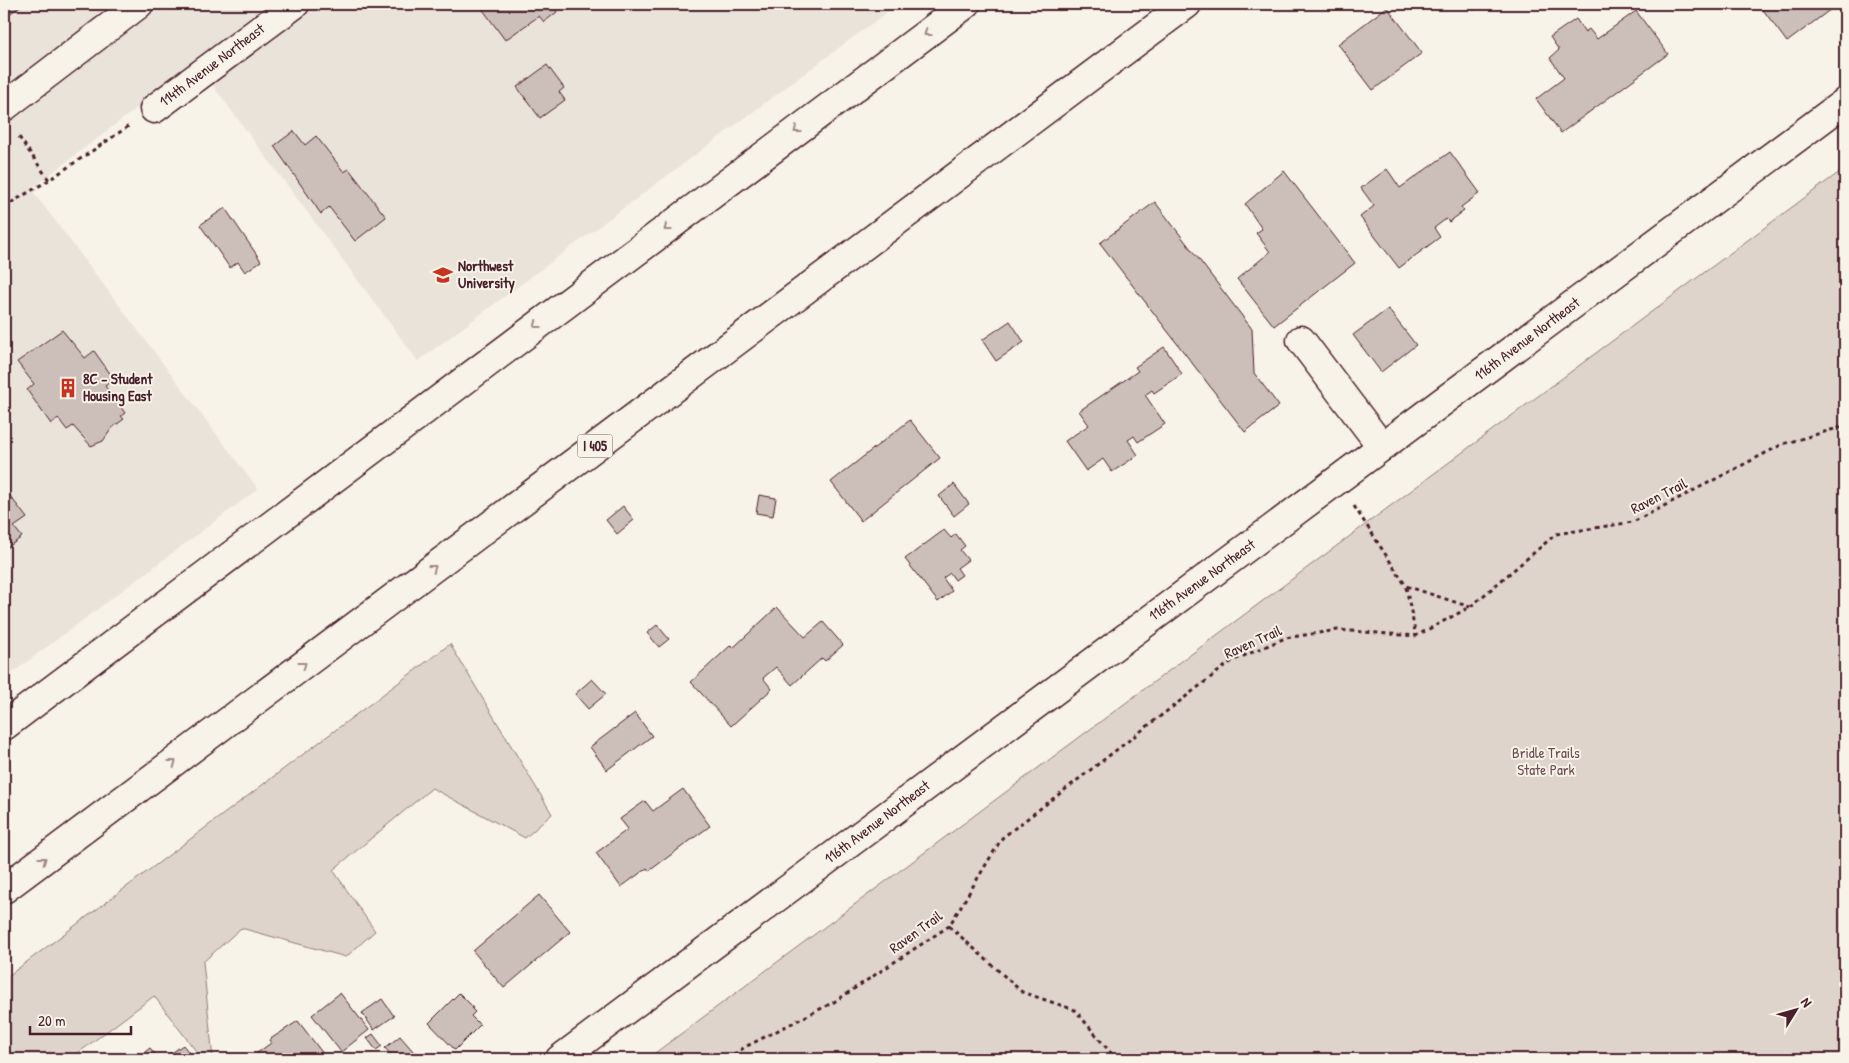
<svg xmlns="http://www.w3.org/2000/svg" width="1849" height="1063" font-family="'Patrick Hand',sans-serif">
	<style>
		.built { fill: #eae3da }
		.green { fill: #ded4cc; stroke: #947a7c }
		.building { fill: #ccbfb9; stroke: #4a1f2b }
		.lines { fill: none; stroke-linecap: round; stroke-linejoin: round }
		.minor-casing { stroke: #4a1f2b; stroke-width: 31 }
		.highway-casing { stroke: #4a1f2b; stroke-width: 31 }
		.path { stroke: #4a1f2b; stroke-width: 3; stroke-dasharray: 4 4; stroke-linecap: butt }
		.minor { stroke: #f7f3e8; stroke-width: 28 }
		.highway { stroke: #f7f3e8; stroke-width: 28 }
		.oneway { stroke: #a0898a }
		.labels { text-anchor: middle; stroke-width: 4; stroke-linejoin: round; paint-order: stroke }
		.shield { fill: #f7f3e8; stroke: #7e5f64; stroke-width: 1 }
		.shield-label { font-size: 14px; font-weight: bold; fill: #4a1f2b }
		.street-label { font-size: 15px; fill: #4a1f2b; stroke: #f7f3e8 }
		.poi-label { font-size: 15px; font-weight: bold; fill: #4a1f2b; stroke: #f7f3e8; text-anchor: start }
		.park-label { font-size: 15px; fill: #6f4c53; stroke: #f7f3e8 }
	</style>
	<rect width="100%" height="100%" fill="#f7f3e8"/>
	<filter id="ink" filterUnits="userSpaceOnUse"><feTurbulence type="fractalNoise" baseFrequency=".02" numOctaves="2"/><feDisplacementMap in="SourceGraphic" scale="10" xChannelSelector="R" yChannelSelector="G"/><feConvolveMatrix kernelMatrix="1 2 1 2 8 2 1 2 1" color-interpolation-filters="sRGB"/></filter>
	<g filter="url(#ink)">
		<polygon class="built" points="4,4 898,4 418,361 196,63 31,189 258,489 4,679"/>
		<g class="green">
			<polygon points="1845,168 1845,1059 647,1059 1803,199"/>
			<polygon points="450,644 552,814 525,838 432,788 333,870 375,931 346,957 241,928 203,962 213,1059 202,1059 154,996 70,1059 4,1059 4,979"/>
		</g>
		<g class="building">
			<polygon points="4,4 23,4 4,18"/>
			<polygon points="484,4 551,4 557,12 544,22 539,16 505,40 481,7"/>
			<polygon points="1469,4 1483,4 1474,10"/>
			<polygon points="1765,4 1827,4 1831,9 1787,42 1761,7"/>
			<polygon points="1387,7 1422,53 1373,90 1338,44"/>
			<polygon points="1636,11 1668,54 1561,133 1536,99 1564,78 1550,58 1559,50 1550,37 1576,19 1585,32 1589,29 1597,39"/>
			<polygon points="547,65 564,88 559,92 565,100 540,118 517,87"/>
			<polygon points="294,131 305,145 316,136 344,172 349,169 386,217 355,241 329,207 321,214 274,146"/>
			<polygon points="1450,152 1480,193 1461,207 1464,211 1449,222 1446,219 1434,228 1440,237 1399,268 1360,217 1374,206 1361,188 1387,169 1400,188"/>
			<polygon points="1284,171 1355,263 1274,326 1237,279 1270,252 1256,233 1262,229 1245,204"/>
			<polygon points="1155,202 1252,329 1254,373 1279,406 1245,432 1100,243"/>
			<polygon points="225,208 261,261 245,272 238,262 230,268 200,225"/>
			<polygon points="1388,309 1416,345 1381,372 1353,335"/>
			<polygon points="1010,321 1024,342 996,361 982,340"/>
			<polygon points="62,330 85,358 94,351 114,379 105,386 125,413 121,416 124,419 112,428 103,441 91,446 73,426 67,430 58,418 51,424 27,390 34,384 17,362"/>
			<polygon points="1164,347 1182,374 1154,393 1152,390 1145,395 1165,424 1138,442 1134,436 1128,440 1138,455 1112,472 1103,459 1086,471 1065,441 1089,425 1079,411 1138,371 1135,367"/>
			<polygon points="910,420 940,458 861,521 831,482"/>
			<polygon points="954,484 969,504 954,516 939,496"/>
			<polygon points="4,488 27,518 14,527 22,537 4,550"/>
			<polygon points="759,495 776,498 773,516 756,513"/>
			<polygon points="623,506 634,520 617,534 606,520"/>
			<polygon points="944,530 951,538 956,534 965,546 960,550 968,560 957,568 962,575 955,580 950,573 943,578 952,591 938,602 905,559"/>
			<polygon points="777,607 805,637 823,622 843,645 825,661 822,658 792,685 776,667 763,678 772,689 731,726 691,682 731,645 733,648"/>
			<polygon points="657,625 669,639 659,647 647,633"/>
			<polygon points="592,679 606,694 588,709 575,694"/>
			<polygon points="635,713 652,736 607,770 590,747"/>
			<polygon points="683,789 710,826 649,871 647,868 621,887 596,853 628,829 620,819 645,801 653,811"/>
			<polygon points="539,895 570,932 504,988 473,951"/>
			<polygon points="340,993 369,1030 341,1052 312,1015"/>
			<polygon points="459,993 473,1007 472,1009 475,1012 471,1016 480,1025 455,1050 429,1023"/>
			<polygon points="382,999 394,1016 374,1030 362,1013"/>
			<polygon points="298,1021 327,1059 256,1059 253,1056 271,1043 269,1040"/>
			<polygon points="373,1034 382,1046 376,1050 367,1038"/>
			<polygon points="400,1036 419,1058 418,1059 395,1059 385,1048"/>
			<polygon points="183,1045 194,1059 163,1059"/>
			<polygon points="150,1048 159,1059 136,1059"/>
		</g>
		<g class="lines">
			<defs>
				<g id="minor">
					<polyline points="4,107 139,4"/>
					<polyline points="154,109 295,4"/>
					<polyline points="1301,340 1382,447"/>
					<polyline points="560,1059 1845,102"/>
				</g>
				<g id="highway">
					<polyline points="4,726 966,4"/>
					<polyline points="4,889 1187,4"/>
				</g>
			</defs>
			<use href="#minor" class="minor-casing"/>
			<use href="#highway" class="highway-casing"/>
			<g class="path">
				<polyline points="19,137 49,180"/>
				<polyline points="4,207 49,180 129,126"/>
				<polyline points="1354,506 1406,586 1470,607"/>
				<polyline points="1406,587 1416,636"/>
				<polyline points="949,926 1022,992 1075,1010 1116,1059"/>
				<polyline points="727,1059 745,1047 834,1002 949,926 1002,838 1232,661 1285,638 1338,630 1416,636 1470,607 1556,534 1633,522 1783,444 1845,426"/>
			</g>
			<use href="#minor" class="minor"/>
			<use href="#highway" class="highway"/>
		</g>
		<defs><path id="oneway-chevron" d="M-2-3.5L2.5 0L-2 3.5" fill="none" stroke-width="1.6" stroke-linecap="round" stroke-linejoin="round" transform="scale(1.25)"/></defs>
		<g class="oneway">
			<use href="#oneway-chevron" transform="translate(927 33) rotate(143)"/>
			<use href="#oneway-chevron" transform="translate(797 130) rotate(143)"/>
			<use href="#oneway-chevron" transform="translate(667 228) rotate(143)"/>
			<use href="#oneway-chevron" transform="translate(537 325) rotate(143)"/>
			<use href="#oneway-chevron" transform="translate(433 568) rotate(-37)"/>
			<use href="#oneway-chevron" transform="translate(303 665) rotate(-37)"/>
			<use href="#oneway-chevron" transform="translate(173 763) rotate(-37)"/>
			<use href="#oneway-chevron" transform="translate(43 860) rotate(-37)"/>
		</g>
	</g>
	<defs>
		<symbol id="university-bare" viewBox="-9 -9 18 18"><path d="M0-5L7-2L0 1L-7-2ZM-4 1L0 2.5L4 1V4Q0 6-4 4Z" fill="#c8321e" stroke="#f7f3e8" stroke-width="2.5" paint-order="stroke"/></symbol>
		<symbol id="building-bare" viewBox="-9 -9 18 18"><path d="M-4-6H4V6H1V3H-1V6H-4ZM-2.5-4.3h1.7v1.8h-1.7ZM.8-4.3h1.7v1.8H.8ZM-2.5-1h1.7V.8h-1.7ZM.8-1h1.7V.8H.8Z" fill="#c8321e" stroke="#f7f3e8" stroke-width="2.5" paint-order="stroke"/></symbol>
	</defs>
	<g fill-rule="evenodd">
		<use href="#university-bare" x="429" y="261" width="28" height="28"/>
		<use href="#building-bare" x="54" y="374" width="28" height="28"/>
	</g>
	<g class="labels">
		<rect class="shield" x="577.5" y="434.5" width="35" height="23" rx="4"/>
		<g class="shield-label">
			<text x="595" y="451">I 405</text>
		</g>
		<g class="street-label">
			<text transform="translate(212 65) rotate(-37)" y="5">114th Avenue Northeast</text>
			<text transform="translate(1527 339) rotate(-37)" y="5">116th Avenue Northeast</text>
			<text transform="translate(1659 496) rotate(-27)" y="5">Raven Trail</text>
			<text transform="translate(1202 580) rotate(-36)" y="5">116th Avenue Northeast</text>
			<text transform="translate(1253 642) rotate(-24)" y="5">Raven Trail</text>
			<text transform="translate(877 822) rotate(-37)" y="5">116th Avenue Northeast</text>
			<text transform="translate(916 932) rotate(-36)" y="5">Raven Trail</text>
		</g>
		<g class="poi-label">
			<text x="458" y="271">Northwest<tspan x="458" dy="17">University</tspan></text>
			<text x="83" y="384">8C - Student<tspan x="83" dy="17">Housing East</tspan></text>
		</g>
		<g class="park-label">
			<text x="1546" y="758">Bridle Trails<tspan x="1546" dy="17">State Park</tspan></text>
		</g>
	</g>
	<rect width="1849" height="1063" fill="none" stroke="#f7f3e8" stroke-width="20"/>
	<rect x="10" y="10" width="1829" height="1043" fill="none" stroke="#4a1f2b" stroke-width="2" filter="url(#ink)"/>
	<g transform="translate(1796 1010) rotate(53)" stroke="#f7f3e8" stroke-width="4" paint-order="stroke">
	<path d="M0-4L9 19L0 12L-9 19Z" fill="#4a1f2b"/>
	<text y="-8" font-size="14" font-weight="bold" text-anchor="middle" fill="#4a1f2b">N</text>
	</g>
	<path d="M30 1026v8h101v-8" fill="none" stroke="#4a1f2b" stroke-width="2.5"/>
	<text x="38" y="1026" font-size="15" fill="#4a1f2b" stroke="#f7f3e8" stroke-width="4" paint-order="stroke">20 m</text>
</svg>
